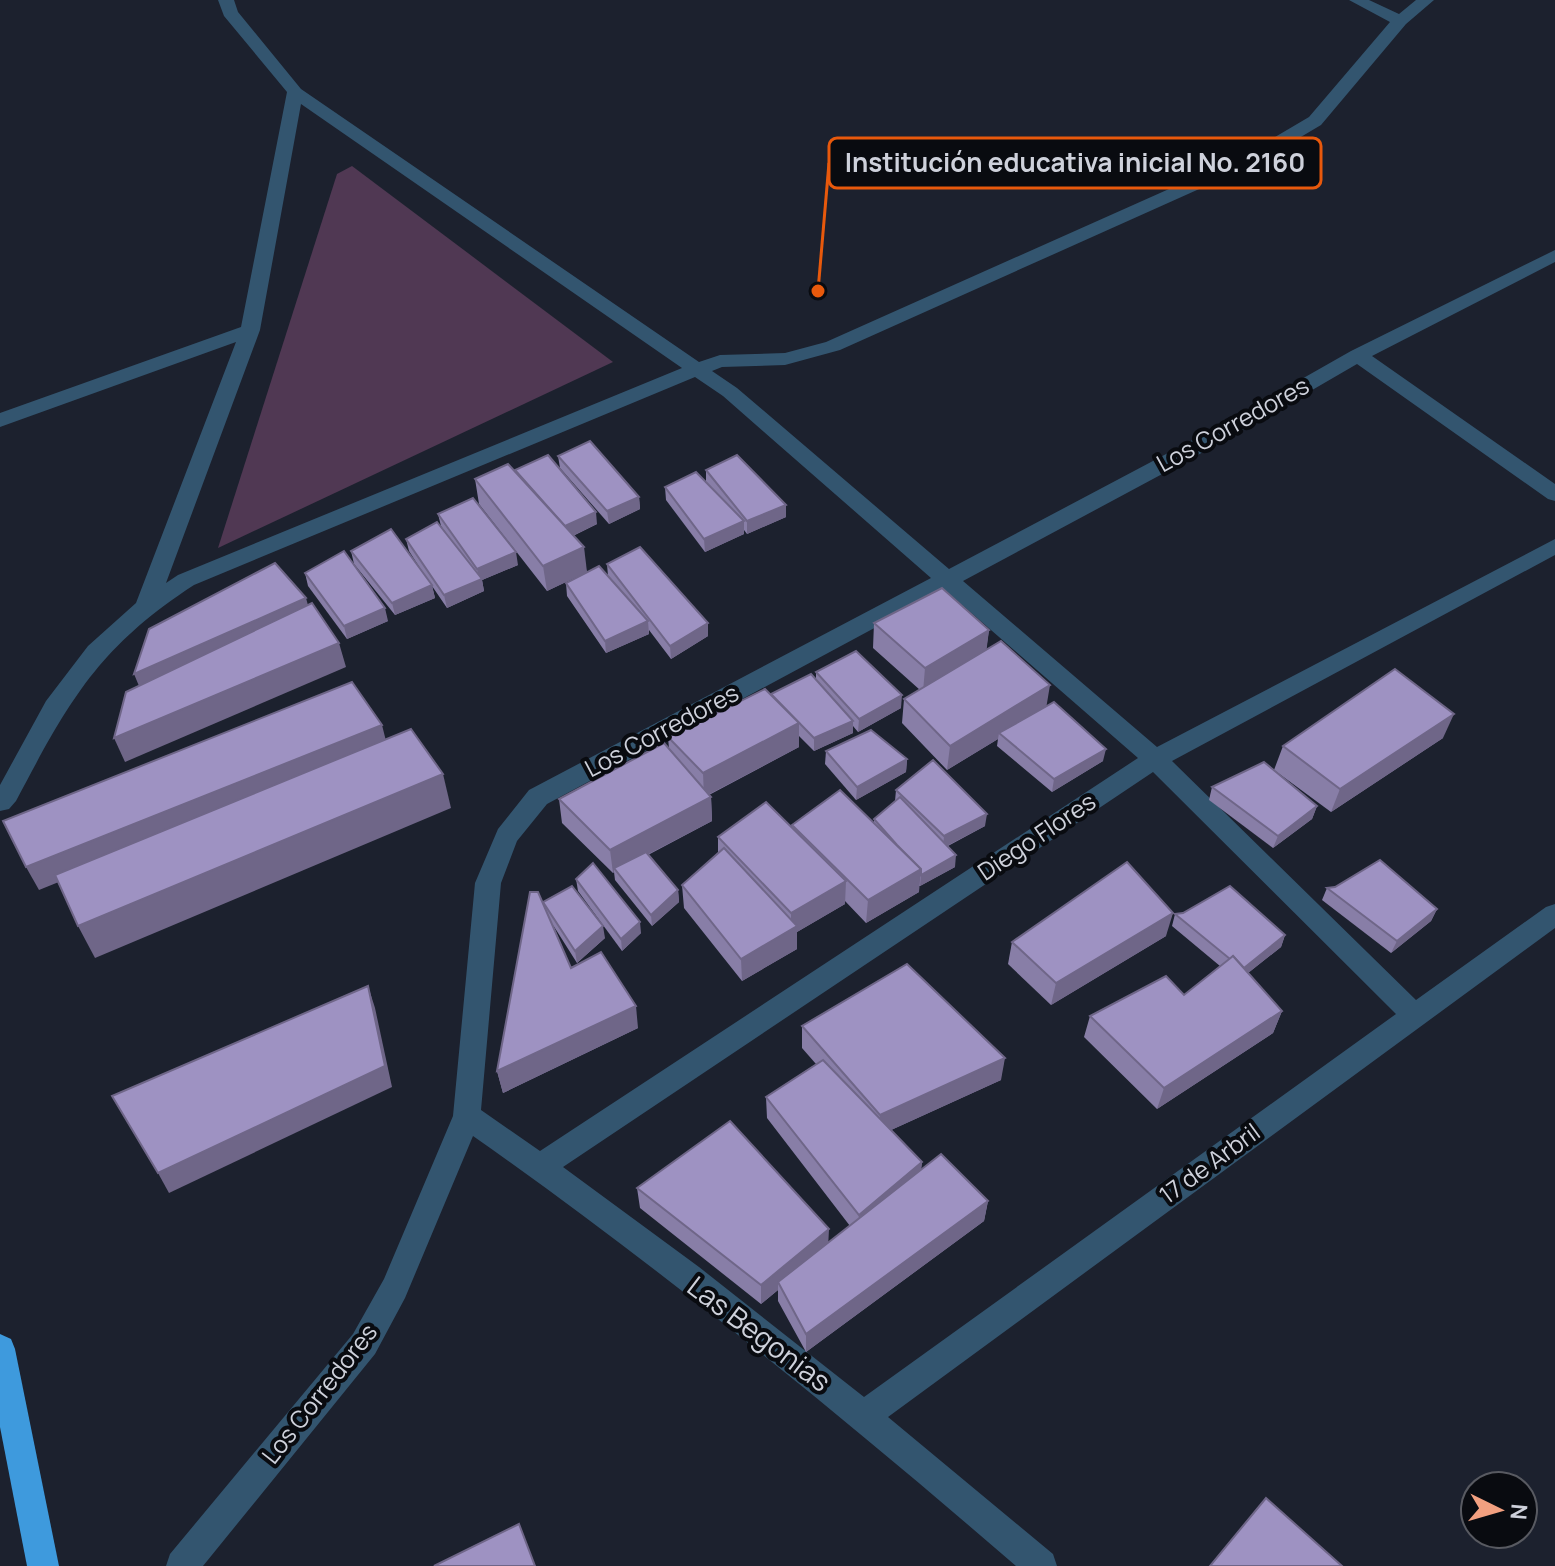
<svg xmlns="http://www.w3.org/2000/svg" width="1555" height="1566" font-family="Manrope,sans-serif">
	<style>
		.green { fill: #503853 }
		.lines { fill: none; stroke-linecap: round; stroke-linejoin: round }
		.street { fill: #33556f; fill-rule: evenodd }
		.highway { fill: #3e9add; fill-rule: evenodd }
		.wall { fill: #887ea7 }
		.shaded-wall { fill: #6f6688 }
		.building { fill: #9e92c2; stroke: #6f6688; stroke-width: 2 }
		.labels { text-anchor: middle; stroke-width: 8; stroke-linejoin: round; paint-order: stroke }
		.street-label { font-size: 24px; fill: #ced1db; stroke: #090b10 }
		.near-street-label { font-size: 28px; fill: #ced1db; stroke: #090b10 }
		.leader { fill: none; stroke: #e8590c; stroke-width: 3 }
		.callout-dot { fill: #e8590c; stroke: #090b10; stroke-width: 3 }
		.callout { fill: #090b10; stroke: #e8590c; stroke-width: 3 }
		.callout-label { font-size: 26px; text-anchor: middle; font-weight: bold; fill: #ced1db }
	</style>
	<rect width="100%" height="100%" fill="#1c212e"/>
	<polygon class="green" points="352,166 613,362 218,548 337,174"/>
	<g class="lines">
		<path class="street" d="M218 0H234L238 12 301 89 699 362 720 355 785 353 826 342 1243 156 1309 117 1390 22 1349 0H1369L1399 14 1416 0H1434L1406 24 1321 125 1255 164 840 350 785 365 722 367 712 371 737 388 949 569 1219 426 1351 351 1555 250V262L1372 356 1555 484V501L1548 499 1357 364 1233 436 963 581 1157 747 1555 539V555L1172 761 1416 1000 1546 907 1555 904V928L888 1417 1053 1554 1057 1566H1016C841 1415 662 1269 473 1136L405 1298 375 1354 203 1566H166L170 1554 353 1334 384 1279 453 1116 475 883 498 829 529 790 931 578 723 396 695 377 194 585C97 648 68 703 16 801L9 809 0 811V785L46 701 88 646 136 603 236 342 0 427V413L241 327 287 92 224 16ZM301 104 682 368 178 575 166 583 260 330ZM945 590 1138 758 540 1151 481 1110 501 883 517 841 547 804ZM1153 772 1396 1014 864 1397 699 1267 563 1167Z"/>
		<polygon class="highway" points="0,1334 11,1339 15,1349 59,1566 27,1566 0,1427"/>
	</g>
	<g class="wall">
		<polygon points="558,456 639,497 640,509 609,524 560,468"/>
		<polygon points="515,470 597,524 573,536 587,572 547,591 479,504 475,479 515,472"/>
		<polygon points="706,470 786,505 786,517 747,534 744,530 744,534 705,552 666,500 665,487 706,482"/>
		<polygon points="438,514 518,565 482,580 484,591 447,608 432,586 435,598 395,615 354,564 351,551 427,579 409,551 406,539 448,536 441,526"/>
		<polygon points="607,564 708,623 708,636 671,659 649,630 649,634 606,653 567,596 566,583 608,576"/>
		<polygon points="305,573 388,621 347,639 308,586"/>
		<polygon points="874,623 989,630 986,650 1103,761 1052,792 997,746 998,739 947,770 902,723 904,699 920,690 873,648"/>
		<polygon points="816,672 901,708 858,732 853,726 853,733 814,751 799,736 799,747 709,795 711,797 712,821 648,855 678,890 679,902 652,926 615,880 614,872 613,873 562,823 559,799 669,749 668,737 771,695 816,679"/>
		<polygon points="1443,738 1331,812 1274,770 1283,746"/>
		<polygon points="826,751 907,759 906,772 856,800 825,764"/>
		<polygon points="1212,787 1317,806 1312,819 1273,848 1209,800"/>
		<polygon points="896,790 985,826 948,846 955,867 920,886 919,886 919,892 866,923 845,901 845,904 797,932 797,949 742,981 684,908 682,885 718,853 718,837 792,828 792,825 874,824 874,819 895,801"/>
		<polygon points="576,879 641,933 622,951 578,891"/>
		<polygon points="1327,888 1437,909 1431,921 1391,953 1322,900"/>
		<polygon points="543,902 605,938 577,963 553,925 571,968 638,1028 503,1093 497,1071"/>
		<polygon points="1175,914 1285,935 1281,947 1248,973 1282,1011 1273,1033 1157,1109 1084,1037 1090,1016 1184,995 1220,966 1172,926"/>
		<polygon points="1166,936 1051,1005 1008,964 1012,942"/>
		<polygon points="802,1026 1001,1080 891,1130 922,1162 921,1170 988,1201 984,1221 806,1352 778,1301 778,1290 761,1304 640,1208 637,1188 829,1242 850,1226 767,1118 766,1097 816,1064 802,1048"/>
	</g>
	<g class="shaded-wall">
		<polygon points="639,497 640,509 609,524 607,511"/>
		<polygon points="786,505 786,517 747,534 747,521"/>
		<polygon points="596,512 597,524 566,539 564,526"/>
		<polygon points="744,521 744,534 705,552 704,539"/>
		<polygon points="584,547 587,572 547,591 543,566"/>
		<polygon points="516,552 518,565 482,580 484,591 447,608 444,595 479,580 477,569"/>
		<polygon points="432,585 435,598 395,615 392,603"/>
		<polygon points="306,598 313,623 144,698 134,674"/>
		<polygon points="385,608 388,621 347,639 344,626"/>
		<polygon points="648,621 649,634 606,653 605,641"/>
		<polygon points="708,623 708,636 671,659 670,646"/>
		<polygon points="989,630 986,654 923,692 925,668"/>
		<polygon points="339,643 346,667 125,762 114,738"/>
		<polygon points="1050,685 1046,709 999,733 998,739 947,770 950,746"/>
		<polygon points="902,695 901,708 858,732 859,719"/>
		<polygon points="1454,714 1443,738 1331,812 1340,789"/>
		<polygon points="853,721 853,733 814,751 814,738"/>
		<polygon points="799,723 799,747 704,797 703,773"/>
		<polygon points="382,725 388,749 39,890 26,867"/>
		<polygon points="1106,749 1103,761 1052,792 1054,779"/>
		<polygon points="907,759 906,772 856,800 857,787"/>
		<polygon points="443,774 451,808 95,958 78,926"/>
		<polygon points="711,797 712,821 616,871 614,868 614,872 613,873 610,850"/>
		<polygon points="1317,806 1312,819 1273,848 1278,836"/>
		<polygon points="987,814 985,826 943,848 944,836"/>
		<polygon points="956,855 955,867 920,886 921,875"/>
		<polygon points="921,869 919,892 866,923 868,900"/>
		<polygon points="846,881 845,904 797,932 797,949 742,981 741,959 791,929 791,913"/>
		<polygon points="678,890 679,902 652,926 651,915"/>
		<polygon points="1437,909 1431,921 1391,953 1397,941"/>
		<polygon points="1173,913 1166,936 1051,1005 1056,983"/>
		<polygon points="640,922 641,933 622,951 621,939"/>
		<polygon points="603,926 605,938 577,963 575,951"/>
		<polygon points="1285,935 1281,947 1238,981 1242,969"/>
		<polygon points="368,986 375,1008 392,1087 169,1193 158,1173"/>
		<polygon points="636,1006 638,1028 503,1093 497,1071"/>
		<polygon points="1282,1011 1273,1033 1157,1109 1164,1088"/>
		<polygon points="1005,1058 1001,1080 878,1136 880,1115"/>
		<polygon points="922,1162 919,1183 857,1235 859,1215"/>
		<polygon points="988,1201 984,1221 806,1352 806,1334"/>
		<polygon points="829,1229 828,1249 778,1282 778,1290 761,1304 761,1285"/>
	</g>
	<g class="building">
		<polygon points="590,441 639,497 607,511 558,456"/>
		<polygon points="548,455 596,512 565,526 515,470"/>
		<polygon points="737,455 786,505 747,521 706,470"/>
		<polygon points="508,464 584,547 543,566 475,479"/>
		<polygon points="696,472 744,521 704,539 665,487"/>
		<polygon points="473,498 516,552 477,569 438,514"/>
		<polygon points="437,522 482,579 444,595 406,539"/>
		<polygon points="391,529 432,585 392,603 351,551"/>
		<polygon points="640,547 708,623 670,646 607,564"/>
		<polygon points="344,551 385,608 344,626 305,573"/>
		<polygon points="275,563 306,598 134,674 149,629"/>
		<polygon points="599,566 648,621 605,641 566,583"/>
		<polygon points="942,588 989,630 925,668 874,623"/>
		<polygon points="312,603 339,643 114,738 126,692"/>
		<polygon points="1001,641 1050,685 950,746 904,699"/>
		<polygon points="856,651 902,695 859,719 816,672"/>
		<polygon points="1395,669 1454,714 1340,789 1283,746"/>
		<polygon points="811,674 853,721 814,738 771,694"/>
		<polygon points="352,682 382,725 26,867 3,821"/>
		<polygon points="765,689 799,723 703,773 668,737"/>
		<polygon points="1054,702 1106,749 1054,779 999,733"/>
		<polygon points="411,729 443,774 78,926 55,875"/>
		<polygon points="871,730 907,759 857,787 826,751"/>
		<polygon points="664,743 711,797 610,850 559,799"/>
		<polygon points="933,760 987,814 944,836 896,790"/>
		<polygon points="1264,762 1317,806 1278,836 1212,787"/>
		<polygon points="840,790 921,869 868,900 792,825"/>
		<polygon points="900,797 956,855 921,875 921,869 897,845 874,819"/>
		<polygon points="766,802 846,881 791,913 718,837"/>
		<polygon points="724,848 797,926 741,959 682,885"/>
		<polygon points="646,852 678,890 651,915 614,868"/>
		<polygon points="1380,860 1437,909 1397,941 1327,888 1335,887"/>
		<polygon points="1127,862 1173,913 1056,983 1012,942"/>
		<polygon points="593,863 640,922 621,939 576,879"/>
		<polygon points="572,886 603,926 575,951 543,902"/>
		<polygon points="1230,886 1285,935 1244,968 1233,956 1230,959 1175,914 1183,913"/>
		<polygon points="530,892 538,892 571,968 601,952 636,1006 497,1071"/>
		<polygon points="1233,956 1282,1011 1164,1088 1090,1016 1166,976 1184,995"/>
		<polygon points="907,964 1005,1058 880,1115 802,1026"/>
		<polygon points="368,986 385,1066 158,1173 112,1096"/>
		<polygon points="823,1060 922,1162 859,1215 766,1097"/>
		<polygon points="730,1121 829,1229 761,1285 637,1188"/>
		<polygon points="941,1154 988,1201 806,1334 778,1282"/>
		<polygon points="1266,1498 1342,1566 1210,1566"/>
		<polygon points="519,1524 535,1566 434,1566"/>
	</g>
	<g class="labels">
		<g class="street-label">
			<text transform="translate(1233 425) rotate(-29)" y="8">Los Corredores</text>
			<text transform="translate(662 731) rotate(-28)" y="8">Los Corredores</text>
			<text transform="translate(1037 837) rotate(-34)" y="8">Diego Flores</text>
			<text transform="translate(1210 1164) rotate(-36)" y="8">17 de Arbril</text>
			<text transform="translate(320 1394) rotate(-52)" y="8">Los Corredores</text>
		</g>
		<g class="near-street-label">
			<text transform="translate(759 1334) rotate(37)" y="10">Las Begonias</text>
		</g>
	</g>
	<path class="leader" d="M818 291L829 163"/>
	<circle class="callout-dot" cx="818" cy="291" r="8"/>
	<rect class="callout" x="829" y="138" width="492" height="50" rx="8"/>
	<g class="callout-label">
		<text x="1075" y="172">Institución educativa inicial No. 2160</text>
	</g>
	<g transform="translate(1499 1510) rotate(95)"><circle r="38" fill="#090b10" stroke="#585a61" stroke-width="2"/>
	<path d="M0-6L14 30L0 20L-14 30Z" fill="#f2a080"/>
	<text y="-12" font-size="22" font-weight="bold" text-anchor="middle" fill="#ced1db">N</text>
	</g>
</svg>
